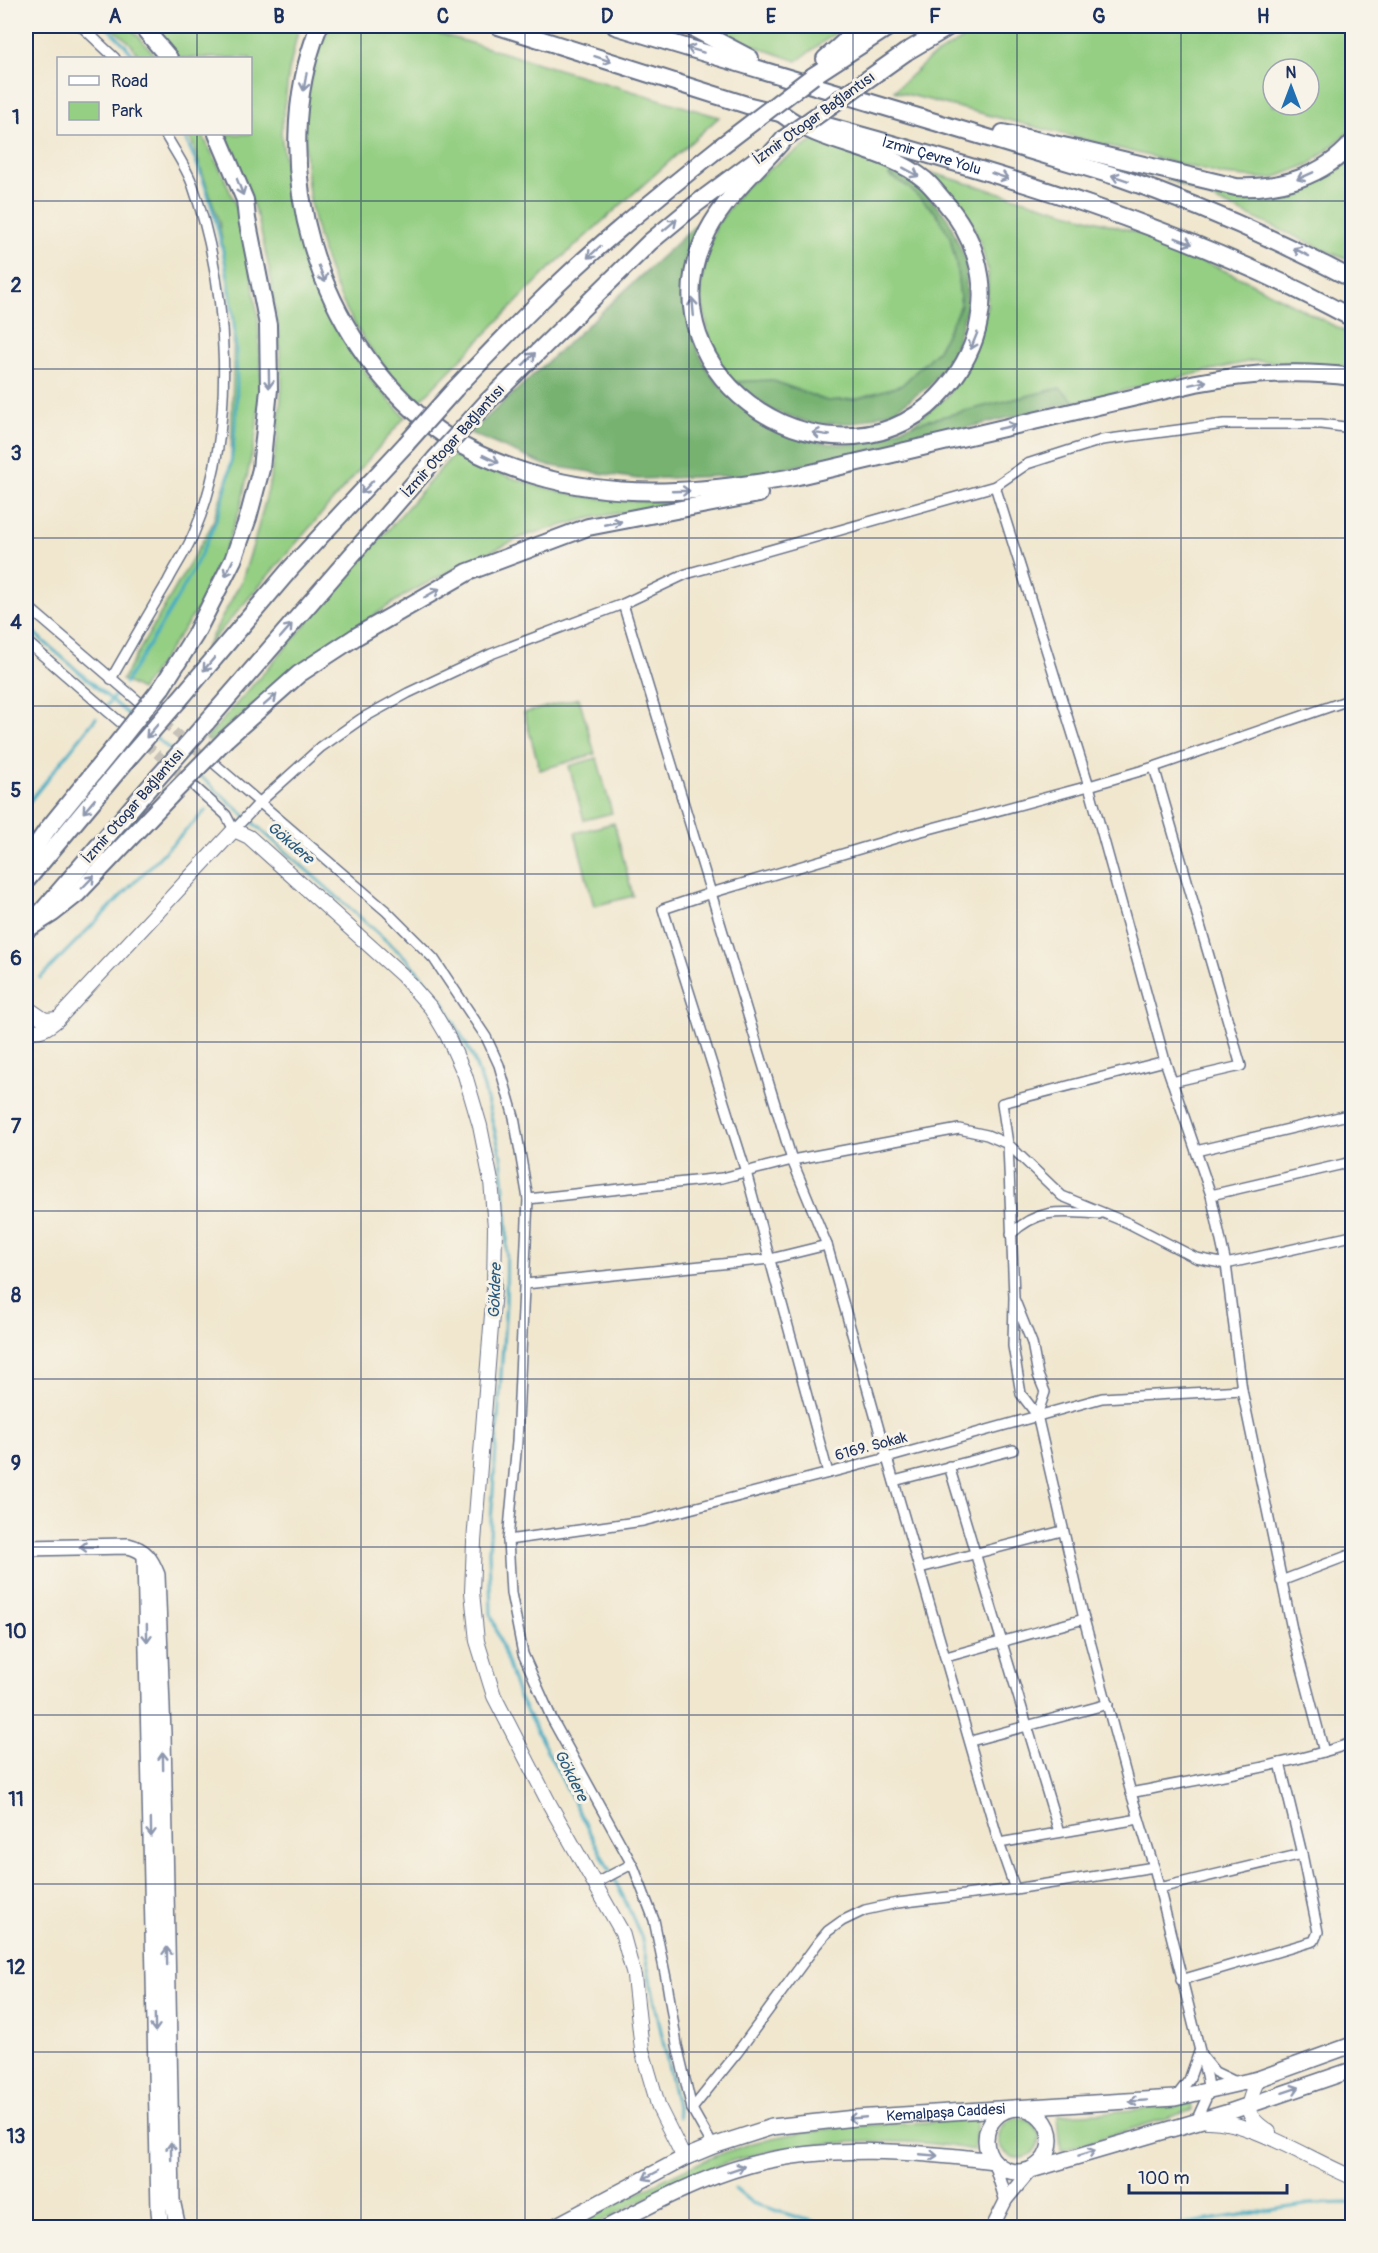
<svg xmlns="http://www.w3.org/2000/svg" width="1378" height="2253" font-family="Pangolin,sans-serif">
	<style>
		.green { fill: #94cf83; stroke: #587f70; stroke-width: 1.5; fill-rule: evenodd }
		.forest { fill: #77b271; stroke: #497068; stroke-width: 1.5 }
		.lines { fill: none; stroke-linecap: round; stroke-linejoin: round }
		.stream { stroke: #43acc3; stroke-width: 3 }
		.minor-tunnel { stroke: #c6c2b8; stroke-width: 9; stroke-dasharray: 9 4.5; stroke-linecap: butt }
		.minor-casing { stroke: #666f86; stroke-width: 12 }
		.tertiary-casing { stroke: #666f86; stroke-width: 15 }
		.secondary-casing { stroke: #666f86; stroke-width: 16 }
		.primary-casing { stroke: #666f86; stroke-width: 18 }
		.motorway-casing { stroke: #666f86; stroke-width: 20 }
		.minor { stroke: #fff; stroke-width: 9 }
		.tertiary { stroke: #fff; stroke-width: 12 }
		.secondary { stroke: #fff; stroke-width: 14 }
		.primary { stroke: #fff; stroke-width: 15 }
		.motorway { stroke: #fff; stroke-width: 16 }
		.motorway-bridge-casing { stroke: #666f86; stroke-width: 20; stroke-linecap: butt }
		.motorway-bridge { stroke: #fff; stroke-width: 16 }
		.oneway { stroke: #8d97ae }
		.grid { fill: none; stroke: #1b2f5e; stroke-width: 1.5; stroke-opacity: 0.55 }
		.labels { text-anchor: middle; stroke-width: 6; stroke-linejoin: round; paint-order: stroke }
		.street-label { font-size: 15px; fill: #1b2f5e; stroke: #f7f3e8 }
		.water-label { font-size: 16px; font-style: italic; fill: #295b81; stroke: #f7f3e8 }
		.neatline { fill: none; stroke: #1b2f5e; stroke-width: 2 }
		.grid-label { font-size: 20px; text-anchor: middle; font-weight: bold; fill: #1b2f5e }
	</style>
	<rect width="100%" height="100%" fill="#f7f3e8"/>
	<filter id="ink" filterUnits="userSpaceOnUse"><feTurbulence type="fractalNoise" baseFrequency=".0167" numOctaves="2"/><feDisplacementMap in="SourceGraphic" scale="12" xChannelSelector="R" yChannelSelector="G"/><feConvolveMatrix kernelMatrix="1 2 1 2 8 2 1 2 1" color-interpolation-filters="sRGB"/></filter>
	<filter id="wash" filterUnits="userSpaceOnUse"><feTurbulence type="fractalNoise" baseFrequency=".008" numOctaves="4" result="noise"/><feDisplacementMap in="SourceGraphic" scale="24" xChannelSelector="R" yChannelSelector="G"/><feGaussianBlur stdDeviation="1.35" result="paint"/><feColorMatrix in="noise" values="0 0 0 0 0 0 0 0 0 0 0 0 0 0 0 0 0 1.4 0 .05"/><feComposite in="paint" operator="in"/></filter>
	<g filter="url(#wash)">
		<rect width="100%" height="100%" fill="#f1e7cf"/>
		<g class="green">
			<polygon points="110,26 129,26 158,58 140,58 130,43"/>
			<polygon points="151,26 299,26 289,71 281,132 290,205 307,265 333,324 371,380 405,417 205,649 242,580 255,539 268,490 278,436 282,384 279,334 270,273 258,218 225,134 250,134 250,58 177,58"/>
			<path d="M329 26H414L719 117 548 270 420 401C410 391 399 383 390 373 335 311 307 227 305 145 305 134 303 121 305 109 309 81 318 51 329 26Z"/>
			<polygon points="707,26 845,26 797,61 717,33"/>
			<path d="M984 26H1352V129L1310 164 1271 179 1223 175 894 91 929 59ZM1273 69H1309V105H1273Z"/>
			<polygon points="187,134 202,134 224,177 244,226 258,318 261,376 256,434 241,506 209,593 141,690 122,680 212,525 231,466 234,318 219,222 192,142"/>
			<polygon points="815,140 876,162 891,170 889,176 907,186 937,214 950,237 956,263 961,305 938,350 902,385 855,399 827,401 771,380 734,382 713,354 700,293 706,255 717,224 744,188 776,164"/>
			<path d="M1352 154V262L1165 178C1246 197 1282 210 1352 154Z"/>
			<polygon points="932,173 1146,235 1245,280 1352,335 1352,368 1331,364 1251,361 1075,402 1060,388 912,424 948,396 987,306 988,272 981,245 972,223"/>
			<path d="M453 455C497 474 542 490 589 497 621 502 653 501 685 501L591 518 527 535 463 564 405 595 315 654 210 741 206 739Z"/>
			<polygon points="579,698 595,754 540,770 524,713"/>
			<polygon points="597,758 612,813 584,820 569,766"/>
			<polygon points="614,823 633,896 594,906 575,833"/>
			<polygon points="1191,2104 1192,2110 1061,2151 1058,2115 1101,2113"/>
			<circle cx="1019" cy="2138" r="20"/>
			<path d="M977 2120 974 2150C898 2135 786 2140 713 2167 670 2183 630 2207 590 2227L572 2228C637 2194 700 2155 772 2138 839 2123 909 2124 977 2120Z"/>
		</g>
		<g class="forest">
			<polygon points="891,170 917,184 948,218 966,261 967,308 954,352 929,386 895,410 855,423 813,424 773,411 734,382 771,380 827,401 855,399 902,385 938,350 961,305 956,263 950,237 937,214 907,186 889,175"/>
			<path d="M708 214C701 230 693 247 689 265 686 281 686 295 689 310 695 362 714 388 758 416 778 429 814 444 839 444 865 444 889 431 914 424 962 411 1011 400 1060 388L1075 402 869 451 753 475 638 479 545 465 470 433Z"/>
		</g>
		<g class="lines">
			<g class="stream">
				<polyline points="106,26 125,45 135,58"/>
				<polyline points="26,626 131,717"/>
				<path d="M125 683C156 634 190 582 213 528 257 423 236 233 183 134"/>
				<polyline points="107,705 117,693"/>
				<polyline points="155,737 173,752"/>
				<polyline points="198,774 406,958 442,1000 473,1057 484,1088 501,1156 507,1226 506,1302 489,1551 491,1614 518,1695 623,1896 641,1936 679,2117"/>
				<polyline points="26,806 96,718"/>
				<polyline points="40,978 206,810"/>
				<polyline points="735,2189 752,2203 800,2218 845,2228"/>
				<polyline points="1158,2228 1311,2204 1352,2203"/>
			</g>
		</g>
	</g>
	<g filter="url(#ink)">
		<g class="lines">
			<g class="minor-tunnel">
				<polyline points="143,706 209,760"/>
				<polyline points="126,727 196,788"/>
			</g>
			<defs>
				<g id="minor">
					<polyline points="81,26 115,58"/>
					<polyline points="995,486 1089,786 1165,1061 1211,1195 1226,1264 1242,1390 1293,1634 1324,1752"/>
					<polyline points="623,604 711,893 903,836 1089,786 1154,767 1352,699"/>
					<polyline points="26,605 138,701"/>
					<polyline points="26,641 120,722"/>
					<path d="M111 679C130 646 149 613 168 581 176 565 187 550 194 533 238 430 229 290 193 186 187 168 174 150 165 134"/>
					<polyline points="216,765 386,911 434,959 486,1037 499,1065 514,1117 528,1199 517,1442 508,1540 511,1593 523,1654 552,1719 634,1868 654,1920 667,1983 677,2045 692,2109 713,2146"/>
					<polyline points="1154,767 1241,1066 1172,1082"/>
					<polyline points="196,788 226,815 234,830 260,802 321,747 361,719 408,693 491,654 623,604 686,574 995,486 1027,464 1102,440 1224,424 1321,424 1352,428"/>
					<polyline points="1165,1061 1002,1103 1008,1144 1014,1297 1013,1346 1021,1394 1037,1415 1084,1619 1131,1793 1154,1867 1206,2075 1209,2092 1196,2121"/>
					<polyline points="1196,1151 1352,1114"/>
					<polyline points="1211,1195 1352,1162"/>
					<polyline points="528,1199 722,1178 792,1160 959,1129 987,1135 1008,1144 1062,1196 1128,1223 1196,1258 1226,1264 1352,1236"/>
					<path d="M1011 1234C1039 1207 1063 1212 1099 1214"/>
					<polyline points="525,1284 770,1259 827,1245"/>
					<polyline points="1015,1301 1032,1343 1038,1375 1045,1392 1037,1415"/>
					<polyline points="949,1466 1059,1832"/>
					<polyline points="828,1473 746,1172 663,909 711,893 792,1160 827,1245 887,1458 999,1843 1015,1889"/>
					<polyline points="894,1481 1013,1450"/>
					<polyline points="508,1540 643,1521 887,1458 1102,1398 1242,1390"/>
					<polyline points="920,1568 1062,1531"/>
					<polyline points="1281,1581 1352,1554"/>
					<polyline points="946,1657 1084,1619"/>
					<polyline points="971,1741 1108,1704"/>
					<path d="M1131 1793C1205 1778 1281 1767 1352 1743"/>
					<polyline points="999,1843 1139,1819"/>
					<polyline points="594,1884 632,1864"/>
					<polyline points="1159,1888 1302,1854"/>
					<polyline points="1181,1980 1314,1941 1318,1932 1302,1854 1280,1763"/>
					<polyline points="1202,2056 1215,2072 1236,2082"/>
					<polyline points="1176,2097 1189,2080 1199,2052"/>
					<polyline points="692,2109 737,2053 817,1944 828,1931 842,1921 865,1910 897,1903 1015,1889 1154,1867"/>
				</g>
				<g id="tertiary">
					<polyline points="994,2161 1006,2200"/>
					<polyline points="992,2228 1006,2200 1031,2170"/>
				</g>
				<g id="secondary">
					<polyline points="26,1007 45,1020 58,1019"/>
					<path d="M26 1029C39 1034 48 1028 58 1019L234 830 249 837 402 975 431 1008 447 1035 465 1075 480 1126 491 1181 495 1227 494 1289 474 1542 472 1592 477 1641 494 1696 550 1805 622 1932 634 1976 642 2050 659 2108 684 2158"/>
					<path d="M1258 2079C1246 2107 1242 2114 1269 2132"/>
					<path d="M1207 2121C1251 2120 1310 2160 1352 2177"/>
				</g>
				<g id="primary">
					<path d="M26 1548 128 1546C145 1550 151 1559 157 1575L163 1734 172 2200 178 2228"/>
					<polyline points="145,1556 159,2211 161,2228"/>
					<circle cx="1018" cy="2140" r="32"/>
					<polyline points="1031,2170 1226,2113 1352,2070"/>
					<path id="s1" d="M552 2228 684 2158 713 2146 772 2127 855 2118 1175 2098 1258 2079 1352 2045"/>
					<path d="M606 2228C652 2204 698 2179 749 2165 829 2144 912 2151 994 2161"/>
				</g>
				<g id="motorway">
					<polyline points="142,26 169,58"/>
					<path d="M319 26C264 166 317 338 436 429 464 450 501 465 534 475 619 501 709 492 794 477L1196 383C1249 373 1299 370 1352 377"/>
					<polyline points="498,26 750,106 780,113"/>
					<path d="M615 26 1115 176C1197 204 1276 239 1352 279"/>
					<polyline points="689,26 750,58"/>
					<polyline points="906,52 950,26"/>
					<polyline points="825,59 862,26"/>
					<polyline points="813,76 890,26"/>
					<path d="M782 114C824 146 884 146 925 180 932 186 938 194 944 201 973 234 988 277 979 321 975 345 962 369 947 387 843 512 631 378 708 231 726 196 760 167 785 138"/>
					<path id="s2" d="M816 123C999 173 1185 227 1352 318"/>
					<path d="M1003 133 1077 149 1236 187C1279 189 1323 177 1352 143"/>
					<path d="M455 389C506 335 559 280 616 232 650 203 685 175 720 147"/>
					<polyline points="488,401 650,242 696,204 758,158"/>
					<polyline points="162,687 195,635 233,560 248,518 261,469 269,389 268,325 247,219 245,200 217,134"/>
					<polyline points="179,700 291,568 406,444"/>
					<polyline points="206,723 435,459"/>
					<polyline points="226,739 299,674 357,636 468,572 588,527 759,494"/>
					<polyline points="26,860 47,830 112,750"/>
					<polyline points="26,881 126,761"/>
					<polyline points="38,916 153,783"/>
					<polyline points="26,930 53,913 77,894 170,796"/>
				</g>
			</defs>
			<use href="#minor" class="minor-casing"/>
			<use href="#tertiary" class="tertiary-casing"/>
			<use href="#secondary" class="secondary-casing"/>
			<use href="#primary" class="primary-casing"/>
			<use href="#motorway" class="motorway-casing"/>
			<use href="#minor" class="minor"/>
			<use href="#tertiary" class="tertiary"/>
			<use href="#secondary" class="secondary"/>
			<use href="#primary" class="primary"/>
			<use href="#motorway" class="motorway"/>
			<defs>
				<g id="motorway-bridge">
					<polyline points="785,138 906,52"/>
					<polyline points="720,147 813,76"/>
					<polyline points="406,444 455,389"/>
					<polyline points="435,459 488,401"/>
					<polyline points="112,750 162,687"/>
					<polyline points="126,761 179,700"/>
					<polyline points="153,783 206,723"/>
					<polyline points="170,796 226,739"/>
				</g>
			</defs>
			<use href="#motorway-bridge" class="motorway-bridge-casing"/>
			<use href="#motorway-bridge" class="motorway-bridge"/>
		</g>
		<defs><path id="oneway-shaft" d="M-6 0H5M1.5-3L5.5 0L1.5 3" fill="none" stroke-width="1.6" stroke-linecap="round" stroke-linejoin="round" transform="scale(1.5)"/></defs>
		<g class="oneway">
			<use href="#oneway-shaft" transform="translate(695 50) rotate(-163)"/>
			<use href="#oneway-shaft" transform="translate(603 59) rotate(18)"/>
			<use href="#oneway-shaft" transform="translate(305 82) rotate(100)"/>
			<use href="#oneway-shaft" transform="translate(911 172) rotate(29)"/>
			<use href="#oneway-shaft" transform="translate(1000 176) rotate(18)"/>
			<use href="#oneway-shaft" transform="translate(1305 176) rotate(156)"/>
			<use href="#oneway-shaft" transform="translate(1120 178) rotate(-162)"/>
			<use href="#oneway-shaft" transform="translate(240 187) rotate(69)"/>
			<use href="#oneway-shaft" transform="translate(670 225) rotate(-40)"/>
			<use href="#oneway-shaft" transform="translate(1184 241) rotate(21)"/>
			<use href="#oneway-shaft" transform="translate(594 252) rotate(138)"/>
			<use href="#oneway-shaft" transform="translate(1301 252) rotate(-153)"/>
			<use href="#oneway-shaft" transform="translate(322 274) rotate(69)"/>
			<use href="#oneway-shaft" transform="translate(693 307) rotate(-95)"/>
			<use href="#oneway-shaft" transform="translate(974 341) rotate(112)"/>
			<use href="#oneway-shaft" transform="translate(529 359) rotate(-45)"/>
			<use href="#oneway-shaft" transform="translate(269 379) rotate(89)"/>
			<use href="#oneway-shaft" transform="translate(1198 383) rotate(-12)"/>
			<use href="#oneway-shaft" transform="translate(1007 427) rotate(-13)"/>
			<use href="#oneway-shaft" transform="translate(821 434) rotate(-171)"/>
			<use href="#oneway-shaft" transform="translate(491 459) rotate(26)"/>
			<use href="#oneway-shaft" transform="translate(367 487) rotate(133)"/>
			<use href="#oneway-shaft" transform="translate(681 491) rotate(-2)"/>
			<use href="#oneway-shaft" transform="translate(613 523) rotate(-11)"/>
			<use href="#oneway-shaft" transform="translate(229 568) rotate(116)"/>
			<use href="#oneway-shaft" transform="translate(432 593) rotate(-30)"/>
			<use href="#oneway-shaft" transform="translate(286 631) rotate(-49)"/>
			<use href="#oneway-shaft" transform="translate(209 664) rotate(130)"/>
			<use href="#oneway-shaft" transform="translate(270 700) rotate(-41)"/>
			<use href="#oneway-shaft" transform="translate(152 731) rotate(131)"/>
			<use href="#oneway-shaft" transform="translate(89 806) rotate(130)"/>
			<use href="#oneway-shaft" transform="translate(88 882) rotate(-46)"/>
			<use href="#oneway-shaft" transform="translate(88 1547) rotate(179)"/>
			<use href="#oneway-shaft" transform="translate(147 1633) rotate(89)"/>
			<use href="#oneway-shaft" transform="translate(163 1761) rotate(-91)"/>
			<use href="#oneway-shaft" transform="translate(151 1828) rotate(89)"/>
			<use href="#oneway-shaft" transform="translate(167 1956) rotate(-91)"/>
			<use href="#oneway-shaft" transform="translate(155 2023) rotate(89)"/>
			<use href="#oneway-shaft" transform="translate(1291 2090) rotate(-18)"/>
			<use href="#oneway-shaft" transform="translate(1138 2101) rotate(176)"/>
			<use href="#oneway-shaft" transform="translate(857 2118) rotate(175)"/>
			<use href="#oneway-shaft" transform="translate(171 2151) rotate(-91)"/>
			<use href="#oneway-shaft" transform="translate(1087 2153) rotate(-17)"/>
			<use href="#oneway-shaft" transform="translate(929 2155) rotate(5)"/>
			<use href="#oneway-shaft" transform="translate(736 2169) rotate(-19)"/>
			<use href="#oneway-shaft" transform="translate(651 2175) rotate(152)"/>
		</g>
	</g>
	<path class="grid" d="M197 26V58M361 26V2228M525 26V2228M689 26V2228M853 26V2228M1017 26V2228M1181 26V2228M197 134V2228M26 201H1352M26 369H1352M26 538H1352M26 706H1352M26 874H1352M26 1042H1352M26 1211H1352M26 1379H1352M26 1547H1352M26 1715H1352M26 1884H1352M26 2052H1352"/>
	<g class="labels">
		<g class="street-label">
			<text transform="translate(814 118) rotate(-36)" y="5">İzmir Otogar Bağlantısı</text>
			<text dy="5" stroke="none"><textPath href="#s2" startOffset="120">İzmir Çevre Yolu</textPath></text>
			<text transform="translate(453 441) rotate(-48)" y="5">İzmir Otogar Bağlantısı</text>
			<text transform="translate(133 806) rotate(-49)" y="5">İzmir Otogar Bağlantısı</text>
			<text transform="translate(871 1446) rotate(-15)" y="5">6169. Sokak</text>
			<text dy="5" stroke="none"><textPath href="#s1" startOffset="417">Kemalpaşa Caddesi</textPath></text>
		</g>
		<g class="water-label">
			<text transform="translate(291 842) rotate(41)" y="6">Gökdere</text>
			<text transform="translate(494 1291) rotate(-88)" y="6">Gökdere</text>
			<text transform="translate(572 1775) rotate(63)" y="6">Gökdere</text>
		</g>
	</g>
	<rect width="1378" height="2253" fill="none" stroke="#f7f3e8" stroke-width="66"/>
	<rect x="57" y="57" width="195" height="78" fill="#f7f3e8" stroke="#9fa5b1" stroke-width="1.5"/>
	<rect x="69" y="76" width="30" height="9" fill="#ffffff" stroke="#9fa5b1" stroke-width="1.5"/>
	<text x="111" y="87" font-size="18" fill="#1b2f5e">Road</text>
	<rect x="69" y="102" width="30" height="18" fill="#94cf83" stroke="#9fa5b1" stroke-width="1.5"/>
	<text x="111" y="117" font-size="18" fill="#1b2f5e">Park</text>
	<g transform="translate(1291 87)"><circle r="28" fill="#f7f3e8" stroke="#9fa5b1" stroke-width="1.5"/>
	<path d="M0-4.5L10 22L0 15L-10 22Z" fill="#1f6fb2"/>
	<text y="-9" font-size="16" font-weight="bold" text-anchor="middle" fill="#1b2f5e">N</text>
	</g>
	<path d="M1129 2184v9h158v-9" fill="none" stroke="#1b2f5e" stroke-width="3"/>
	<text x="1138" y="2184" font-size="18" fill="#1b2f5e" stroke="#f7f3e8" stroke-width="4.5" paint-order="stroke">100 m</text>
	<rect x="33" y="33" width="1312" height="2187" class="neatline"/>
	<g class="grid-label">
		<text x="115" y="23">A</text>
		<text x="279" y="23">B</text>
		<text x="443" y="23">C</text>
		<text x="607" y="23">D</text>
		<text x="771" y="23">E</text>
		<text x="935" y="23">F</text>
		<text x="1099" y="23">G</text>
		<text x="1263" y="23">H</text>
		<text x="16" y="124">1</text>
		<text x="16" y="292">2</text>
		<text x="16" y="460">3</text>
		<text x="16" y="629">4</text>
		<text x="16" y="797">5</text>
		<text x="16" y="965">6</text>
		<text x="16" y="1133">7</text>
		<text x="16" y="1302">8</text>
		<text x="16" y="1470">9</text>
		<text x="16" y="1638">10</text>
		<text x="16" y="1806">11</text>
		<text x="16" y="1974">12</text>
		<text x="16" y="2143">13</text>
	</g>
</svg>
